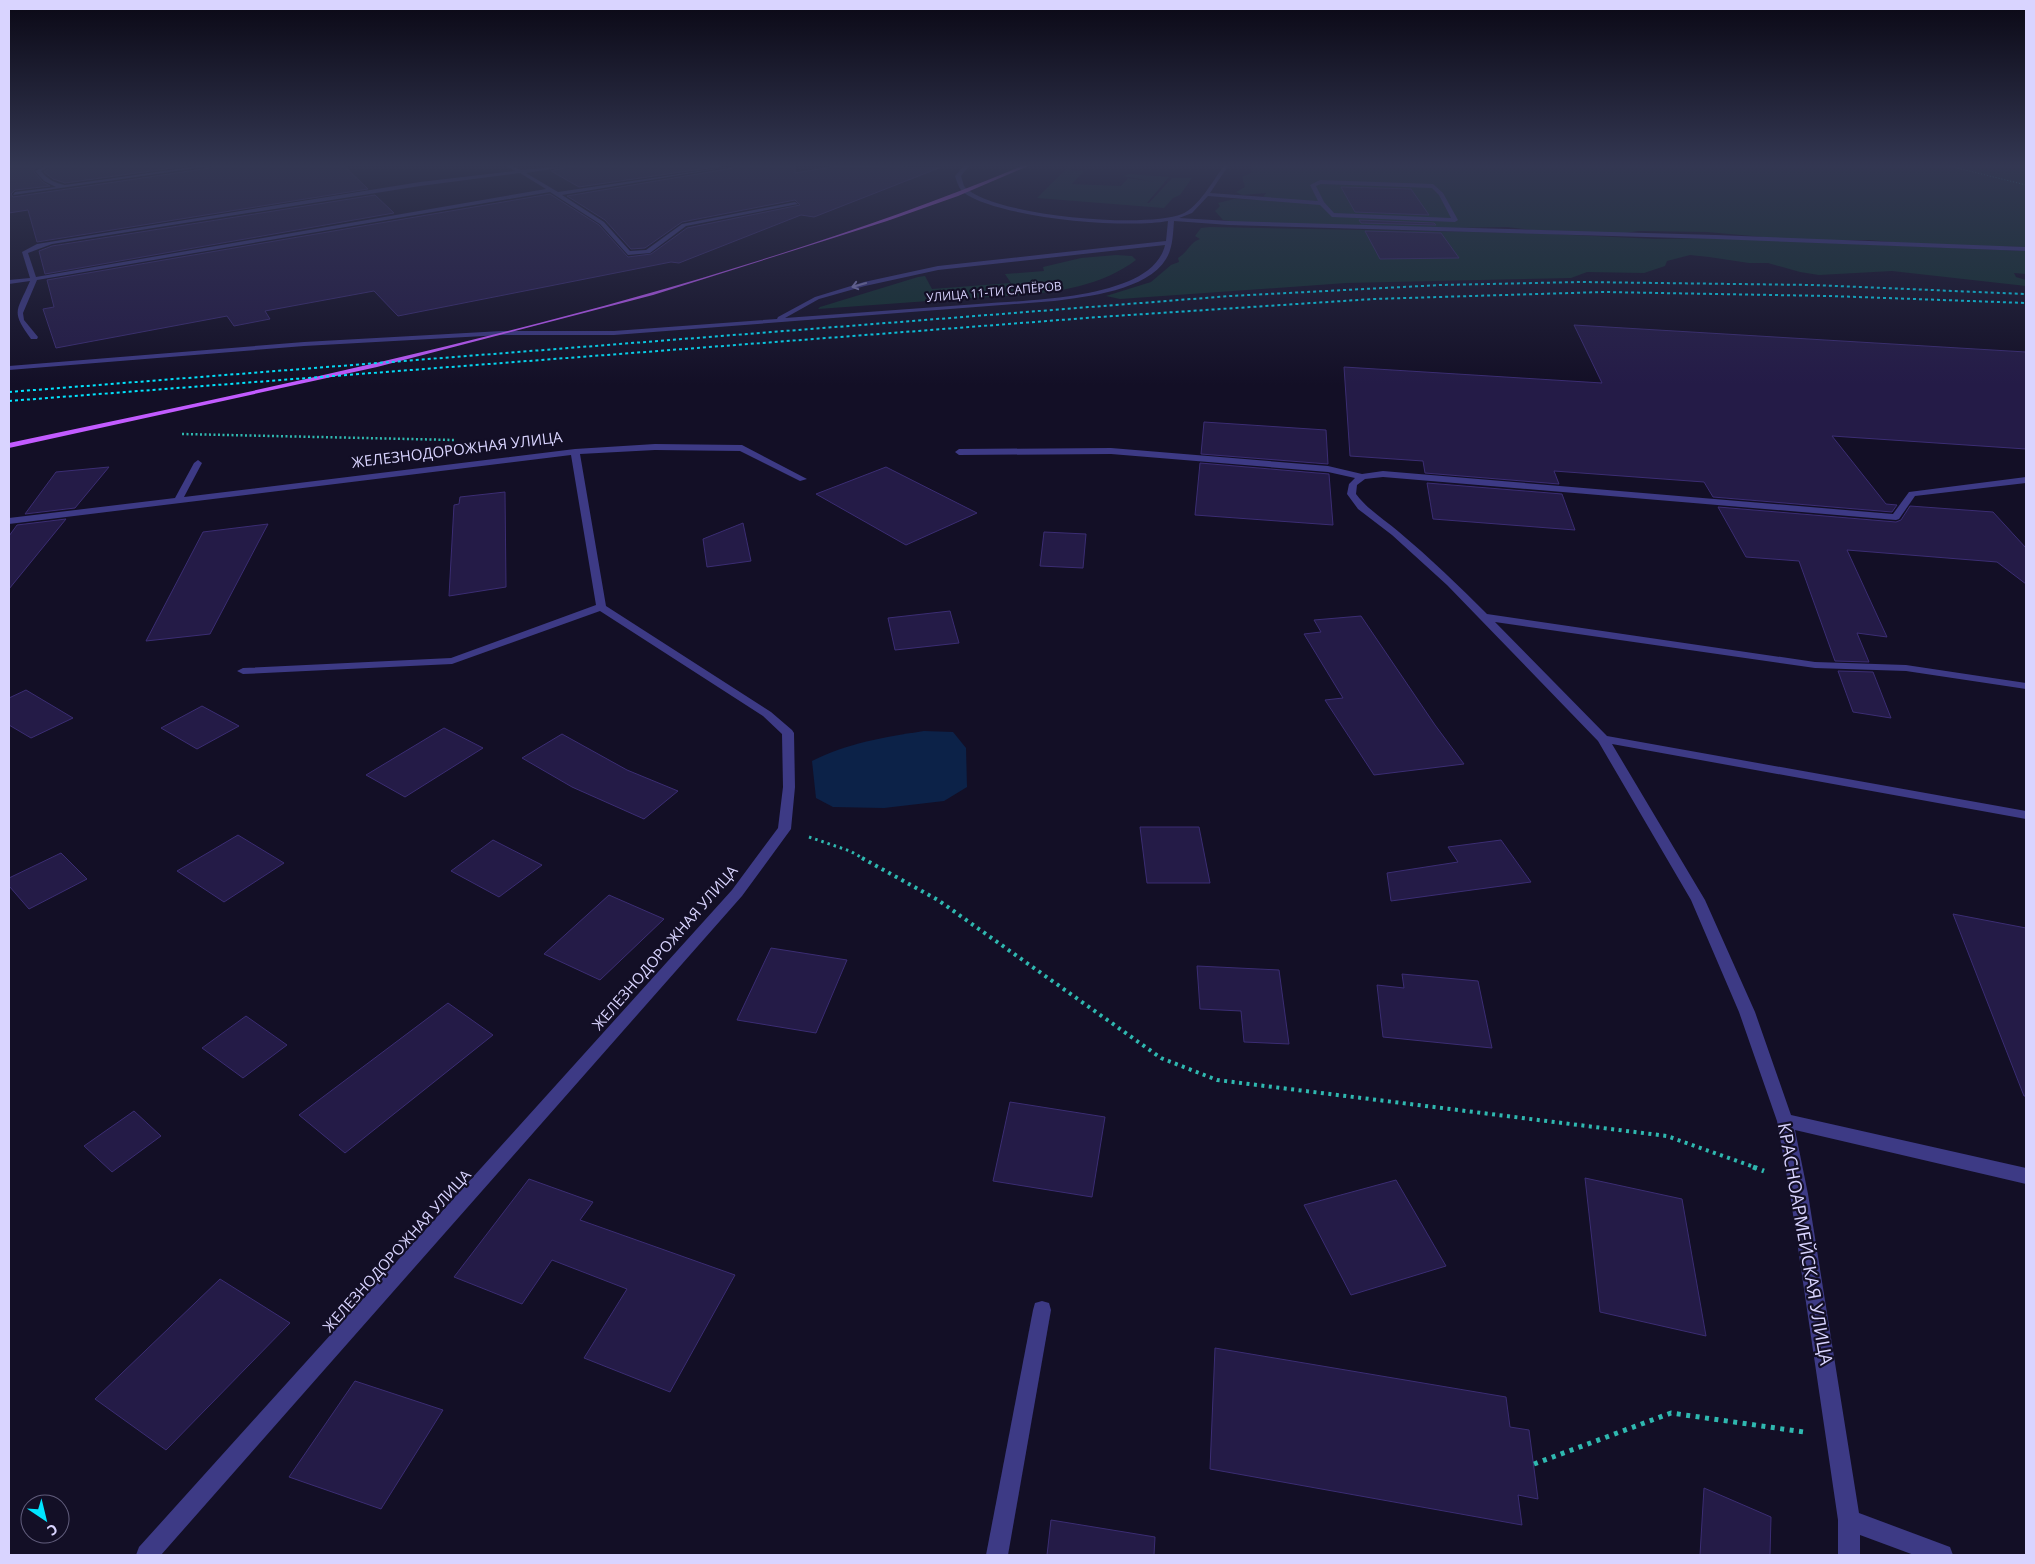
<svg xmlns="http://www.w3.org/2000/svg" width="2035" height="1564" font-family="'Open Sans',sans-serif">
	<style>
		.green { fill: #12302f }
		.water { fill: #0c2248 }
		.building { fill: #241b47; stroke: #3b2d73 }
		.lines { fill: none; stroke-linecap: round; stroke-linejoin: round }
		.path-far4 { stroke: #2fb8b0; stroke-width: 1; stroke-dasharray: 1 2; stroke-linecap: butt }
		.path-far3 { stroke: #2fb8b0; stroke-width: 2.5; stroke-dasharray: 2 2.5; stroke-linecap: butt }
		.path-far2 { stroke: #2fb8b0; stroke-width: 3; stroke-dasharray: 2.5 4; stroke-linecap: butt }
		.path-far1 { stroke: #2fb8b0; stroke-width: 4; stroke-dasharray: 3 4.5; stroke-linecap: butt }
		.path { stroke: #2fb8b0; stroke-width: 5; stroke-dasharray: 4 5.5; stroke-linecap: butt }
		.minor { fill: #3d3a85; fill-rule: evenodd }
		.major { fill: #c25bff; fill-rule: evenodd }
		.rail { stroke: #00e5ff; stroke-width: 2; stroke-dasharray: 3 3; stroke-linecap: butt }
		.oneway { stroke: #837fbc }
		.labels { text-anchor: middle; stroke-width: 4.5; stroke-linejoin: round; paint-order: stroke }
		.far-street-label { font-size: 12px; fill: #d9d4ff; stroke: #130f26 }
		.street-label { font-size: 15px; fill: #d9d4ff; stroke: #130f26 }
		.near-street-label { font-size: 18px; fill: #d9d4ff; stroke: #130f26 }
	</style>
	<rect width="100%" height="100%" fill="#130f26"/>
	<g class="green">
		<polygon points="1069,166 1072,166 1069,170 1084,171 1072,184 1121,186 1128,178 1155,182 1123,176 1130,174 1169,177 1147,203 1149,203 1172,178 1192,178 1180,195 1173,198 1164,208 1037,198"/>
		<polygon points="1252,166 2026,166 2026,247 1914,244 1869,240 1798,240 1707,232 1639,231 1617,234 1532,230 1507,227 1447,228 1241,223 1223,220 1215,211 1220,206 1218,203 1234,199 1261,200 1266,193 1242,195 1236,192 1245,187 1242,177 1251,173"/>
		<path d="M1210 227 1529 233 1656 239 1715 238 2026 251V274L2014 273 2016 277 2026 280V286L1892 271 1819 275 1800 272 1768 263H1749L1709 257 1690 255 1667 261 1665 266 1644 273 1587 272 1571 278 1346 283 1120 299 1106 296 1151 282 1171 265 1179 262 1178 258C1188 252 1189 243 1200 239L1195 236 1201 228Z"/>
		<path d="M1116 255 1132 256 1136 260C1087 297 1015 295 956 299 910 302 864 306 818 309L820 307 918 277 925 276 932 289 1011 283 1005 274 1044 271 1043 267 1081 258Z"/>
	</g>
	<path class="water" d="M924 731 953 732 966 748 967 787 944 801 884 808 833 807 816 798 812 761C848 743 884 737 924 731Z"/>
	<g class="building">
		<polygon points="9,166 41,166 34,169 34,172 43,182 50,186 15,190 11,194 13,197 210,168 212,166 344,166 368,189 37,242 28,210 9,213"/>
		<polygon points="53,166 187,166 65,183 53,179 44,172"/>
		<polygon points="572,166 722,166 579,187 551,171"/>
		<polygon points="735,166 795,166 795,173 838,166 939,168 814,217 801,215 679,263 671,262 398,316 374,291 265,311 270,319 234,326 227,316 56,348 43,309 54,307 47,280 550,194 599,225 628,257 651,254 687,228 800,205 795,200 682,222 645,248 631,249 605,220 567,196 733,168"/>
		<polygon points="1341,187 1411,189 1429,215 1355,212"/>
		<polygon points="375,195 394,213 45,274 39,251 52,246"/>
		<polygon points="1359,220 1434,223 1436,225 1361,223"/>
		<polygon points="1365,231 1441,233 1459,258 1380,259"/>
		<polygon points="1574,325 2026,352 2026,449 1832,436 1886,504 1897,505 1892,512 1713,497 1704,482 1554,471 1559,484 1425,473 1423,461 1350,456 1344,367 1602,383"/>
		<polygon points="1204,422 1326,430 1328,464 1201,454"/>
		<polygon points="1200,463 1329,474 1333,525 1195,515"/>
		<polygon points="109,467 75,508 25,514 56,472"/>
		<polygon points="886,467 977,513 906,545 816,494"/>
		<polygon points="1427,483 1562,494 1575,530 1433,519"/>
		<polygon points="505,492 506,587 449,596 454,505 459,504 460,497"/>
		<polygon points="1910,506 1993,512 2026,548 2026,584 1997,562 1847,550 1887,637 1857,633 1869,662 1835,661 1799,561 1746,557 1718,507 1896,522 1901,520"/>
		<polygon points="66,519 9,589 9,536 17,525"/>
		<polygon points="743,523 751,561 707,567 703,539"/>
		<polygon points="268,524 210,634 146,641 203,532"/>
		<polygon points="1044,532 1086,534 1083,568 1040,566"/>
		<polygon points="950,611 959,643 895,650 888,618"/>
		<polygon points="1361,616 1435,725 1464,764 1374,775 1325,700 1343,698 1304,634 1321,632 1314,620"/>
		<polygon points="1838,671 1873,672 1891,718 1853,712"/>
		<polygon points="26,690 73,718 31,738 9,725 9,698"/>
		<polygon points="202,706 239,726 197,749 161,728"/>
		<polygon points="444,728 483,748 405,797 366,775"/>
		<polygon points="562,734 627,770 678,791 644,819 572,787 522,758"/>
		<polygon points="1140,827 1199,827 1210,883 1147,883"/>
		<polygon points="238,835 284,863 224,902 177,871"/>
		<polygon points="493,840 542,865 499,897 451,871"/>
		<polygon points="1501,840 1531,882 1391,901 1387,873 1458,862 1448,847"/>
		<polygon points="61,853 87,879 29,909 9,886 9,878"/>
		<polygon points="609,895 664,919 600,980 544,954"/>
		<polygon points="1953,914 2026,928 2026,1096 2024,1096"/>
		<polygon points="771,948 847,960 816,1033 737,1020"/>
		<polygon points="1197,966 1279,970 1289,1044 1244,1042 1241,1011 1200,1009"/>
		<polygon points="1402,974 1478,981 1492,1048 1383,1037 1377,985 1404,988"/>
		<polygon points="448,1003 493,1035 345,1153 299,1115"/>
		<polygon points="246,1016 287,1045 243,1078 202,1048"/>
		<polygon points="1010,1102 1105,1117 1092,1197 993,1181"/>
		<polygon points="134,1111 161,1136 112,1172 84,1146"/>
		<polygon points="1585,1178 1682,1199 1706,1336 1600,1312"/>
		<polygon points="529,1179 593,1202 580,1220 735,1275 670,1392 584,1358 627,1289 552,1260 522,1304 454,1277"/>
		<polygon points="1396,1180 1446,1266 1351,1295 1304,1205"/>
		<polygon points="220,1279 290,1323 166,1450 95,1399"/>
		<polygon points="1215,1348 1506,1397 1510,1427 1529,1430 1538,1499 1518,1495 1522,1525 1210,1469"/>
		<polygon points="355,1381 443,1410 381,1509 289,1477"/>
		<polygon points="1704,1488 1771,1517 1770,1555 1700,1555"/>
		<polygon points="1051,1520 1155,1537 1154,1555 1047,1555"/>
	</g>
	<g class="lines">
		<polyline class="path-far4" points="1949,166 2026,185"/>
		<polyline class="path-far3" points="182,434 454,440"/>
		<polyline class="path-far2" points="809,837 850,851 864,859"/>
		<polyline class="path-far1" points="862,858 938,900 1161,1058 1217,1080 1667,1136 1757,1168"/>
		<g class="path">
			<polyline points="1753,1167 1764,1171"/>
			<polyline points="1534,1464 1671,1413 1804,1432"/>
		</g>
		<g class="minor">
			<path d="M45 166H51L41 171C48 180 55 183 65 185L199 166H210L13 195 15 192 56 187 44 181 35 171Z"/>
			<path d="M507 166H512L521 170 570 166 526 173 558 192 733 166 562 195 604 222 630 251 646 250 682 224 795 202 798 204 686 226 650 253 628 255 600 224 550 192 37 280 23 313 24 320 38 337 37 339H31C10 310 17 312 30 281L9 284V280L30 278 22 252 37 244 420 182 515 171ZM520 173 546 189 36 277 28 253 52 244 420 186Z"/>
			<path d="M964 166H969L961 176 964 186C990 216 1146 229 1182 214 1199 207 1213 180 1224 166H1228L1210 193 1318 201 1310 185 1320 180 1433 184 1443 193 1458 220 1455 222 1332 217 1320 205 1208 196 1192 213 1179 218 1229 221 1716 235 2026 247V251L1716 239 1229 225 1174 221C1173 233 1173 248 1166 259 1148 290 1086 297 1054 301L614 335H502L304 346 9 370V366L304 342 502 331H614L777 319 778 317 815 297 864 282 938 266 1166 241 1168 221C1125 229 1000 218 964 193 959 189 957 182 955 176ZM1321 184 1432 188 1439 195 1451 218 1334 213 1324 202 1316 186ZM1165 245C1161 263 1145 274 1129 281 1083 300 1027 300 978 304 914 309 849 313 785 318L819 299 865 286 938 270Z"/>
			<polygon points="655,444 742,445 807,479 800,481 740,451 655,450 580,454 606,606 771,712 792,730 794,733 795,787 791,829 742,896 161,1555 136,1555 139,1547 732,890 778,828 783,787 782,734 763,716 600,611 452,664 243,674 237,671 243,668 451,658 596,605 571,455 9,524 9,518 175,498 194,463 198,460 202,463 184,497 575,449"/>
			<path d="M1111 448 1328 466 1362 474 1383 471 1893 514 1909 492 2026 477V483L1915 496 1899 519 1896 520 1383 477 1365 479 1357 485 1356 494C1368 510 1384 519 1399 532 1430 558 1459 586 1487 614L1815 662 1906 665 2026 683V689L1906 671 1815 668 1495 622 1607 736 2026 811V819L1612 744 1705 900 1755 1012 1791 1115 2026 1168V1184L1795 1130 1808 1194 1859 1513 1950 1547 1953 1555H1914L1860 1535V1555H1838V1520L1790 1194 1777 1121 1739 1012 1691 900 1598 741 1447 585 1392 535 1358 509 1347 494 1349 484 1355 478 1328 472 1111 454 959 455 955 452 959 449Z"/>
			<polygon points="1042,1301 1049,1303 1051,1310 1008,1555 986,1555 1033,1310 1035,1303"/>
		</g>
		<path class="major" d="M1022 166H1028L958 196 887 221 653 295 377 367 9 448V443C349 371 700 299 1022 166Z"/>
		<g class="rail">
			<polyline points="9,392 1230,296 1441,285 1582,282 1812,285 2026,294"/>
			<polyline points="9,401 1099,317 1373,299 1603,292 1830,296 2026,303"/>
		</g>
	</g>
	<defs><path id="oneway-shaft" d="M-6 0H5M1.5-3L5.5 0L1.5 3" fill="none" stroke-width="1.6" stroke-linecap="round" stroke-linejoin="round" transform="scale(1.25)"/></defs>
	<use class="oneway" href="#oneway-shaft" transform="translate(859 285) rotate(164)"/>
	<linearGradient id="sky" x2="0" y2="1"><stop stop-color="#0a0815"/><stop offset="0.43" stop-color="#333752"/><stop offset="1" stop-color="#333752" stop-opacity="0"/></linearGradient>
	<rect width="2035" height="385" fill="url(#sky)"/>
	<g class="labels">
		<g class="far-street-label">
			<text transform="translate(994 292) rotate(-5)" y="4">УЛИЦА 11-ТИ САПЁРОВ</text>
		</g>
		<g class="street-label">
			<text transform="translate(457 450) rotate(-7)" y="5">ЖЕЛЕЗНОДОРОЖНАЯ УЛИЦА</text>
			<text transform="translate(665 948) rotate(-49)" y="5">ЖЕЛЕЗНОДОРОЖНАЯ УЛИЦА</text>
			<text transform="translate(397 1251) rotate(-48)" y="5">ЖЕЛЕЗНОДОРОЖНАЯ УЛИЦА</text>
		</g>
		<g class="near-street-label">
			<text transform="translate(1805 1244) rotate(80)" y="6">КРАСНОАРМЕЙСКАЯ УЛИЦА</text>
		</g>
	</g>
	<rect width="2035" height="1564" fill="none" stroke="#d9d4ff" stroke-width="20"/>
	<g transform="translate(45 1519) rotate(145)"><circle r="24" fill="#130f26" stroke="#625e7d"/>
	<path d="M0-4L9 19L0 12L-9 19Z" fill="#00e5ff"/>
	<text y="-8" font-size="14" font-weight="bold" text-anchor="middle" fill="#d9d4ff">С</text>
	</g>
</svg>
